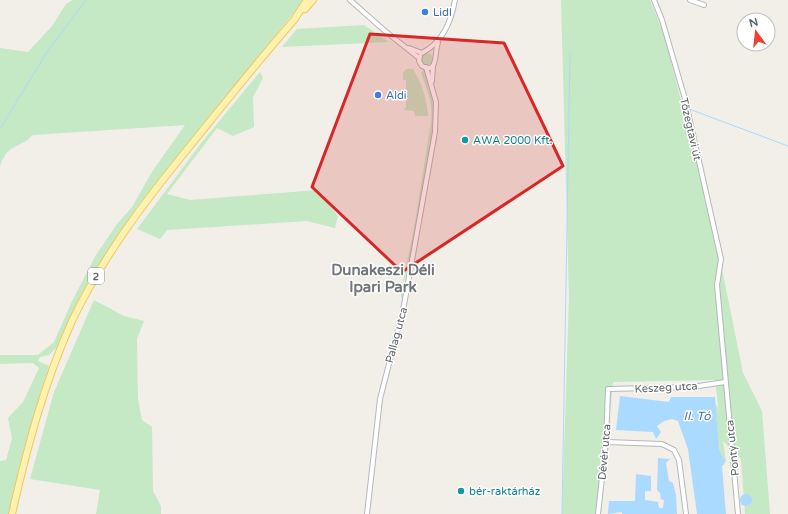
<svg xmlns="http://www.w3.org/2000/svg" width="788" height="514" font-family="'Varela Round',sans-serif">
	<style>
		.green { fill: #c5e8c5 }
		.water { fill: #aadaff }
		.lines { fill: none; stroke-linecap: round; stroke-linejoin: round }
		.stream { stroke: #aadaff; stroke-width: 1 }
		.street-casing { stroke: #b5b8bc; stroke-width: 6 }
		.primary-casing { stroke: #f2c960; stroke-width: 8 }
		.street { stroke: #fff; stroke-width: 4 }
		.primary { stroke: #fff2af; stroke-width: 6 }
		.marked { fill: #d62828; fill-opacity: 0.2; stroke: #d62828; stroke-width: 3; stroke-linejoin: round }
		.shop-dot { fill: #3f7fe0; stroke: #fff; stroke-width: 1.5 }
		.culture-dot { fill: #0f9aa8; stroke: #fff; stroke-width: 1.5 }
		.labels { text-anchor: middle; stroke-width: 3; stroke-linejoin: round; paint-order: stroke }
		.shield { fill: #fff; stroke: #8f9295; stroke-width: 1 }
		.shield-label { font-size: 10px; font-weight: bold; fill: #5f6368 }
		.shop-label { font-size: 11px; fill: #366cbe; stroke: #fff; text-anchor: start }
		.street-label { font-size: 11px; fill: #5f6368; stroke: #fff }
		.culture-label { font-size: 11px; fill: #0d838f; stroke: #fff; text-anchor: start }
		.water-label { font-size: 12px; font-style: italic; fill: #4174aa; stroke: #fff }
		.district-label { font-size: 15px; font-weight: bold; fill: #70757a; stroke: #fff }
	</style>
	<rect width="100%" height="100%" fill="#f1efe8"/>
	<g class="green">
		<path d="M73 0H304L139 204 96 272 56 348 49 355 40 357 38 361 49 366 28 437 11 514H0V461L6 460 12 438 8 418 23 402 39 368 33 363 0 364V355H38L54 342 73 299 96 255 117 224 132 207 152 172 185 125 33 135C17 151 9 141 0 166V48L28 52 52 26 66 4Z"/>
		<polygon points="561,0 650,0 664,34 683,108 721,264 743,373 762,411 770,514 745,514 741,459 723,441 726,461 724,465 708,471 677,406 717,405 719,412 715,380 613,382 601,514 562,514 569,297"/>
		<polygon points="364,25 389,42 282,47 297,29"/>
		<circle cx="427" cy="59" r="6"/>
		<path d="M406 69H413C422 83 427 100 428 116H415L414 111 404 110V109L406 108V80H403V73Z"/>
		<path d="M424 70C432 80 434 108 434 121L411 262 404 281 405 291 403 298 401 297V292L414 228 431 122C433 101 427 91 421 72Z"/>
		<polygon points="260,72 263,78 253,97 254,127 233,136 217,128 167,194 190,200 318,190 338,216 335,228 307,221 167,230 160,239 137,229 202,142"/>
		<polygon points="94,300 124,316 144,321 137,339 138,399 142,420 152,427 153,491 161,506 161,514 96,514 100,490 30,479 54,392"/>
	</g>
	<g class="water">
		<polygon points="620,396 669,402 671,397 715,397 719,450 725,461 722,466 726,514 697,514 688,449 678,421 672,419 664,421 657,426 661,432 656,439 653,432 616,430"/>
		<polygon points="658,458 670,459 666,463 669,481 673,483 676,495 677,514 622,514 622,512 608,514 609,501 635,501 636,474 651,476 651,491 645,491 645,500 658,502 659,508 663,508 664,500 661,499 660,493 657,490"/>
		<circle cx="746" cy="500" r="6"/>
	</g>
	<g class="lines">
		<g class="stream">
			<polyline points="680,106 685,107"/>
			<polyline points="689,109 788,146"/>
			<polyline points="0,129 47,52 86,0"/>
			<polyline points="562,514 570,54"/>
		</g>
		<defs>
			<g id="street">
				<polyline points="350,0 385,31 419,58"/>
				<polyline points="654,0 662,20 685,99 721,259 717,285 738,514"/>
				<polyline points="690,0 704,5"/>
				<path d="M409 48 422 53C443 42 451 22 455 0"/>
				<path d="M420 56 419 61 422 66C439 75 434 51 438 43"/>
				<polyline points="432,81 433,66"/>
				<polyline points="606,442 662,444 674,450 679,460 686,514"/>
				<polyline points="367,514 380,399 404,305 435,132 436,102 426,67"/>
				<polyline points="598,514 606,442 608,389 692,387 725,382"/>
			</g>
			<g id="primary">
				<polyline points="305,9 313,0"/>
				<path d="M12 514C27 448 44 383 72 321 103 256 145 201 190 146 224 104 258 61 294 20L307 0"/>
			</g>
		</defs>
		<use href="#street" class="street-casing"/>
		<use href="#primary" class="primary-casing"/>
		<use href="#street" class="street"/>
		<use href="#primary" class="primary"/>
	</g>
	<path class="marked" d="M370 34 504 43 563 166 402 272 312 187Z"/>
	<g class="shop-dot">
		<circle cx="425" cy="12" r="4"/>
		<circle cx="378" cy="95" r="4"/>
	</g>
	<g class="culture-dot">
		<circle cx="465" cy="140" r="4"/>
		<circle cx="461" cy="491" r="4"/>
	</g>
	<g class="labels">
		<rect class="shield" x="88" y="268" width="16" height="16" rx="3"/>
		<g class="shield-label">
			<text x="96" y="280">2</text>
		</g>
		<g class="shop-label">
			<text x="433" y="16">Lidl</text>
			<text x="386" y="99">Aldi</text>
		</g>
		<g class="street-label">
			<text transform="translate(691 129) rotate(77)" y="4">Tőzegtavi út</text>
			<text transform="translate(396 335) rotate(-75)" y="4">Pallag utca</text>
			<text transform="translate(666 387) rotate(-3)" y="4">Keszeg utca</text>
			<text transform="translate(732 448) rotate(-96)" y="4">Ponty utca</text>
			<text transform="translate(604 452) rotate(-85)" y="4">Dévér utca</text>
		</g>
		<g class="culture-label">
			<text x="473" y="144">AWA 2000 Kft.</text>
			<text x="469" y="495">bér-raktárház</text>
		</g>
		<g class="water-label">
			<text x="697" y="420">II. Tó</text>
		</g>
		<g class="district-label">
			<text x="383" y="275">Dunakeszi Déli<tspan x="383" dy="17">Ipari Park</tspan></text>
		</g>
	</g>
	<g transform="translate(756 32) rotate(345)"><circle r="19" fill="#ffffff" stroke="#bfc1c3"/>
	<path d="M0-3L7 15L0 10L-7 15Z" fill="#ea4335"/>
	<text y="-6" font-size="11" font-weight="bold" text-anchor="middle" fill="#5f6368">N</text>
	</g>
</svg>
